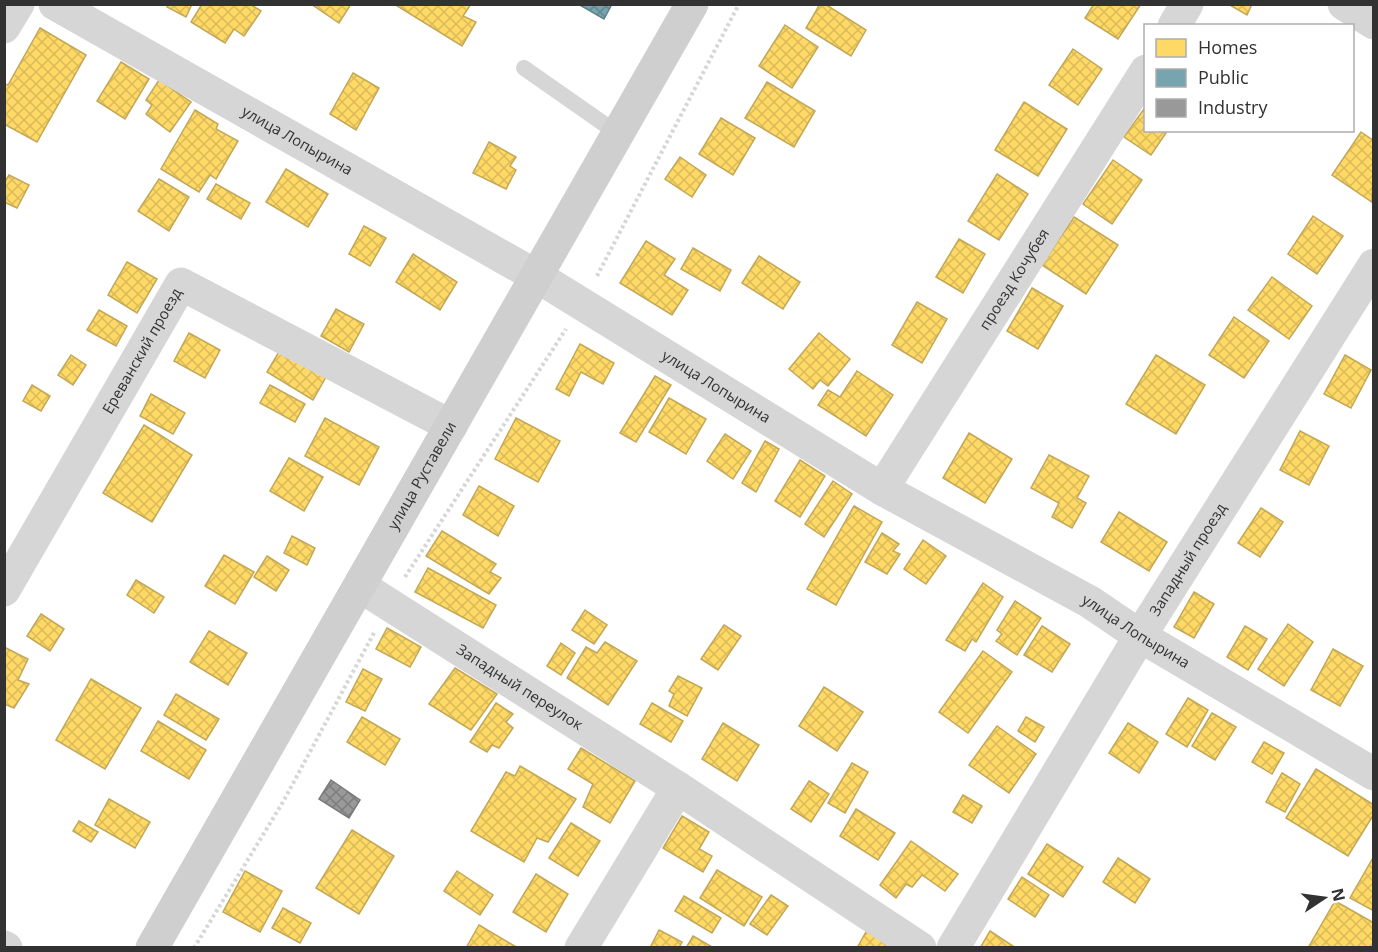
<svg xmlns="http://www.w3.org/2000/svg" width="1378" height="952" font-family="'Open Sans',sans-serif">
	<style>
		.homes { fill: url(#homes-cross-hatch); stroke: #c2a756; stroke-width: 1.5 }
		.public { fill: url(#public-cross-hatch); stroke: #62828a; stroke-width: 1.5 }
		.industry { fill: url(#industry-cross-hatch); stroke: #7a7a7a; stroke-width: 1.5 }
		.lines { fill: none; stroke-linecap: round; stroke-linejoin: round }
		.path { stroke: #d6d6d6; stroke-width: 4; stroke-dasharray: 3 3; stroke-linecap: butt }
		.lane { stroke: #d6d6d6; stroke-width: 16 }
		.street { stroke: #d6d6d6; stroke-width: 33 }
		.secondary { stroke: #cfcfcf; stroke-width: 33 }
		.labels { text-anchor: middle; stroke-width: 6; stroke-linejoin: round; paint-order: stroke }
		.street-label { font-size: 15px; fill: #323232; stroke: #fff }
	</style>
	<defs>
		<pattern id="homes-cross-hatch" width="8" height="8" patternUnits="userSpaceOnUse" patternTransform="scale(1.5)"><rect width="8" height="8" fill="#ffd966"/><path d="M0 0l8 8M0 8l8-8" fill="none" stroke="#dbbb59"/></pattern>
		<pattern id="public-cross-hatch" width="8" height="8" patternUnits="userSpaceOnUse" patternTransform="scale(1.5)"><rect width="8" height="8" fill="#76a5af"/><path d="M0 0l8 8M0 8l8-8" fill="none" stroke="#61878f"/></pattern>
		<pattern id="industry-cross-hatch" width="8" height="8" patternUnits="userSpaceOnUse" patternTransform="scale(1.5)"><rect width="8" height="8" fill="#999"/><path d="M0 0l8 8M0 8l8-8" fill="none" stroke="#7d7d7d"/></pattern>
	</defs>
	<rect width="100%" height="100%" fill="#fff"/>
	<g class="homes">
		<polygon points="168,4 192,4 186,17 167,7"/>
		<polygon points="202,4 250,4 261,11 244,36 234,29 225,43 191,22"/>
		<polygon points="311,4 351,4 339,23"/>
		<polygon points="394,4 471,4 463,16 476,22 462,46"/>
		<polygon points="820,4 825,4 866,30 851,56 806,28"/>
		<polygon points="1094,4 1141,4 1118,39 1085,18"/>
		<polygon points="1228,4 1252,4 1247,15"/>
		<polygon points="785,25 818,47 792,88 759,66"/>
		<polygon points="40,28 86,55 37,142 4,124 4,84 8,85"/>
		<polygon points="1073,49 1102,69 1078,105 1049,85"/>
		<polygon points="121,62 149,79 125,119 97,101"/>
		<polygon points="353,73 379,88 356,130 330,114"/>
		<polygon points="159,80 191,102 170,132 146,114 152,105 146,100"/>
		<polygon points="767,82 815,111 794,147 745,118"/>
		<polygon points="1024,102 1067,129 1038,176 995,150"/>
		<polygon points="1146,106 1146,130 1168,130 1151,155 1124,137"/>
		<polygon points="195,110 218,124 216,129 238,141 216,179 210,175 199,192 161,169"/>
		<polygon points="721,118 755,138 733,175 699,154"/>
		<polygon points="1361,132 1374,141 1372,202 1332,175"/>
		<polygon points="489,142 516,157 510,166 516,170 506,189 473,173"/>
		<polygon points="680,157 706,175 692,197 665,179"/>
		<polygon points="1113,160 1142,180 1112,224 1083,204"/>
		<polygon points="286,169 328,194 308,227 266,202"/>
		<polygon points="997,174 1028,194 999,240 968,221"/>
		<polygon points="9,175 29,185 17,208 4,202 4,183"/>
		<polygon points="159,179 189,197 169,231 138,211"/>
		<polygon points="216,184 250,203 241,219 207,199"/>
		<polygon points="1313,216 1343,236 1317,274 1288,254"/>
		<polygon points="1074,217 1118,245 1086,294 1042,265"/>
		<polygon points="364,226 386,238 370,266 349,254"/>
		<polygon points="959,239 985,254 963,293 936,277"/>
		<polygon points="646,241 675,259 664,275 688,290 672,315 620,283"/>
		<polygon points="693,248 731,270 720,291 681,269"/>
		<polygon points="413,254 457,282 440,310 396,282"/>
		<polygon points="759,256 800,282 783,309 742,283"/>
		<polygon points="127,262 157,279 137,313 108,295"/>
		<polygon points="1272,277 1312,306 1289,339 1248,310"/>
		<polygon points="1032,288 1063,306 1038,349 1007,331"/>
		<polygon points="917,302 947,319 922,363 892,345"/>
		<polygon points="336,309 364,324 349,352 321,336"/>
		<polygon points="99,310 127,326 116,346 87,330"/>
		<polygon points="1234,317 1269,341 1244,378 1209,355"/>
		<polygon points="189,333 220,350 205,378 174,361"/>
		<polygon points="819,333 850,359 828,386 820,380 813,389 789,369"/>
		<polygon points="580,344 614,363 603,384 581,372 569,396 556,389"/>
		<polygon points="280,350 326,377 313,400 267,372"/>
		<polygon points="71,355 86,365 73,385 58,375"/>
		<polygon points="1156,355 1205,385 1176,434 1126,404"/>
		<polygon points="1345,355 1371,370 1351,408 1324,394"/>
		<polygon points="857,371 893,395 866,436 818,405 828,390 840,397"/>
		<polygon points="655,376 671,385 636,442 620,433"/>
		<polygon points="32,385 50,396 41,411 23,401"/>
		<polygon points="270,385 305,404 295,422 260,403"/>
		<polygon points="151,394 185,413 173,434 140,416"/>
		<polygon points="669,398 706,419 686,454 649,432"/>
		<polygon points="325,418 379,447 359,485 305,456"/>
		<polygon points="516,418 560,441 538,482 495,459"/>
		<polygon points="144,425 192,455 152,522 103,493"/>
		<polygon points="1300,431 1329,446 1309,485 1280,470"/>
		<polygon points="969,433 1012,459 985,503 943,478"/>
		<polygon points="725,434 751,451 733,479 707,461"/>
		<polygon points="765,441 779,449 756,492 742,483"/>
		<polygon points="1049,455 1089,476 1077,498 1086,503 1072,528 1052,517 1059,503 1031,488"/>
		<polygon points="289,458 323,477 304,511 270,491"/>
		<polygon points="800,460 825,476 800,517 775,501"/>
		<polygon points="833,481 852,494 824,537 805,524"/>
		<polygon points="479,486 514,506 498,536 463,515"/>
		<polygon points="854,506 882,522 836,605 807,589"/>
		<polygon points="1261,508 1283,522 1260,557 1238,543"/>
		<polygon points="1119,512 1167,542 1149,571 1101,542"/>
		<polygon points="442,531 496,564 490,572 501,578 489,594 426,556"/>
		<polygon points="882,533 899,544 893,551 900,554 887,574 865,562"/>
		<polygon points="292,536 315,548 307,565 284,553"/>
		<polygon points="923,540 946,556 926,584 904,569"/>
		<polygon points="224,555 254,572 235,604 205,586"/>
		<polygon points="267,556 289,570 276,591 254,577"/>
		<polygon points="428,568 496,605 483,628 415,592"/>
		<polygon points="136,580 164,597 154,613 127,595"/>
		<polygon points="983,583 1003,597 976,642 972,639 965,651 946,640"/>
		<polygon points="1194,592 1214,604 1194,638 1174,627"/>
		<polygon points="1015,601 1041,618 1017,655 996,641 1002,634 997,630"/>
		<polygon points="585,610 607,625 594,644 572,630"/>
		<polygon points="41,614 64,629 50,651 27,636"/>
		<polygon points="1288,624 1313,642 1284,686 1258,669"/>
		<polygon points="724,625 741,636 718,670 701,659"/>
		<polygon points="1042,626 1070,644 1052,672 1024,655"/>
		<polygon points="1245,626 1267,639 1248,670 1227,657"/>
		<polygon points="387,628 421,647 410,667 376,649"/>
		<polygon points="209,631 247,653 228,685 190,662"/>
		<polygon points="605,642 637,661 608,705 567,678 586,647 597,653"/>
		<polygon points="561,643 575,653 561,675 547,666"/>
		<polygon points="4,647 28,659 18,680 29,684 14,708 4,704"/>
		<polygon points="1333,649 1363,666 1340,706 1311,690"/>
		<polygon points="983,651 1012,672 968,733 939,712"/>
		<polygon points="455,668 497,694 471,730 429,704"/>
		<polygon points="363,669 382,679 365,711 346,702"/>
		<polygon points="678,676 702,688 687,716 669,706 674,694 669,691"/>
		<polygon points="91,679 141,708 105,769 56,740"/>
		<polygon points="824,687 863,712 837,751 799,726"/>
		<polygon points="176,694 219,719 206,740 164,715"/>
		<polygon points="1188,698 1208,710 1187,747 1166,734"/>
		<polygon points="496,703 513,714 506,722 513,728 499,748 492,745 487,752 470,742"/>
		<polygon points="652,703 683,721 671,742 640,724"/>
		<polygon points="1212,713 1236,727 1215,760 1192,746"/>
		<polygon points="362,717 400,739 385,765 347,742"/>
		<polygon points="1026,717 1044,727 1035,742 1018,731"/>
		<polygon points="158,721 206,750 189,779 141,751"/>
		<polygon points="723,723 759,745 737,781 702,759"/>
		<polygon points="1128,723 1158,742 1139,773 1109,753"/>
		<polygon points="997,726 1036,754 1009,793 969,765"/>
		<polygon points="1264,742 1284,753 1272,774 1252,762"/>
		<polygon points="581,748 635,781 610,823 583,807 593,784 568,769"/>
		<polygon points="852,763 868,772 845,813 828,803"/>
		<polygon points="520,766 576,799 548,842 537,838 524,862 471,831 506,772 515,776"/>
		<polygon points="1316,769 1374,805 1374,814 1348,856 1286,818"/>
		<polygon points="1282,773 1300,784 1285,812 1266,802"/>
		<polygon points="809,781 829,794 811,822 791,809"/>
		<polygon points="963,795 982,806 972,823 953,812"/>
		<polygon points="109,799 150,822 135,848 95,825"/>
		<polygon points="856,809 895,833 878,860 840,836"/>
		<polygon points="682,816 709,832 699,849 712,856 703,872 663,848"/>
		<polygon points="79,821 98,832 91,842 73,831"/>
		<polygon points="571,823 600,841 578,876 549,858"/>
		<polygon points="352,830 394,856 359,914 316,888"/>
		<polygon points="911,841 958,874 945,891 922,875 912,887 906,884 896,898 880,885"/>
		<polygon points="1047,844 1083,867 1063,897 1028,874"/>
		<polygon points="1374,856 1374,911 1350,898"/>
		<polygon points="1118,858 1150,879 1135,903 1103,882"/>
		<polygon points="717,870 762,897 744,926 700,898"/>
		<polygon points="245,871 282,891 260,932 223,912"/>
		<polygon points="457,871 493,895 480,915 444,891"/>
		<polygon points="536,874 568,894 546,932 513,912"/>
		<polygon points="1022,877 1049,895 1035,917 1008,899"/>
		<polygon points="771,895 788,906 767,935 750,924"/>
		<polygon points="684,896 721,918 712,933 675,911"/>
		<polygon points="1335,901 1374,923 1374,948 1308,948"/>
		<polygon points="283,908 311,923 300,943 272,928"/>
		<polygon points="479,925 518,948 466,948"/>
		<polygon points="659,930 682,942 679,948 650,948"/>
		<polygon points="867,930 896,948 857,948"/>
		<polygon points="990,931 1016,948 980,948"/>
		<polygon points="693,936 714,948 686,948"/>
	</g>
	<polygon class="public" points="578,4 612,4 604,19"/>
	<polygon class="industry" points="331,780 360,800 349,818 319,799"/>
	<g class="lines">
		<g class="path">
			<polyline points="597,276 739,4"/>
			<polyline points="405,577 566,329"/>
			<polyline points="194,948 283,802 375,631"/>
		</g>
		<polyline class="lane" points="524,68 617,133"/>
		<g class="street">
			<path id="s1" d="M55 4 538 277 882 489 1090 602 1140 636 1374 774"/>
			<polyline points="1344,4 1374,23"/>
			<polyline points="1174,26 1187,4"/>
			<polyline points="4,27 18,4"/>
			<path id="s2" d="M882 489 1146 71"/>
			<path id="s3" d="M360 586 678 788 920 948"/>
			<path id="s4" d="M4 590 181 284 451 426"/>
			<polyline points="4,947 6,948"/>
			<polyline points="581,948 678,788"/>
			<path id="s5" d="M953 948 1140 636 1374 265"/>
		</g>
		<path class="secondary" id="s6" d="M152 948 692 4"/>
	</g>
	<g class="labels">
		<g class="street-label">
			<text dy="5" stroke="none"><textPath href="#s1" startOffset="278">улица Лопырина</textPath></text>
			<text dy="5" stroke="none"><textPath href="#s2" startOffset="248">проезд Кочубея</textPath></text>
			<text dy="5" stroke="none"><textPath href="#s4" startOffset="276">Ереванский проезд</textPath></text>
			<text dy="5" stroke="none"><textPath href="#s1" startOffset="764">улица Лопырина</textPath></text>
			<text dy="5" stroke="none"><textPath href="#s6" startOffset="544">улица Руставели</textPath></text>
			<text dy="5" stroke="none"><textPath href="#s5" startOffset="454">Западный проезд</textPath></text>
			<text dy="5" stroke="none"><textPath href="#s1" startOffset="1250">улица Лопырина</textPath></text>
			<text dy="5" stroke="none"><textPath href="#s3" startOffset="189">Западный переулок</textPath></text>
		</g>
	</g>
	<rect width="1378" height="952" fill="none" stroke="#323232" stroke-width="12"/>
	<rect x="1144" y="24" width="210" height="108" fill="#ffffff" stroke="#adadad" stroke-width="1.5"/>
	<rect x="1156" y="39" width="30" height="18" fill="#ffd966" stroke="#adadad" stroke-width="1.5"/>
	<text x="1198" y="54" font-size="18" fill="#323232">Homes</text>
	<rect x="1156" y="69" width="30" height="18" fill="#76a5af" stroke="#adadad" stroke-width="1.5"/>
	<text x="1198" y="84" font-size="18" fill="#323232">Public</text>
	<rect x="1156" y="99" width="30" height="18" fill="#999999" stroke="#adadad" stroke-width="1.5"/>
	<text x="1198" y="114" font-size="18" fill="#323232">Industry</text>
	<g transform="translate(1324 898) rotate(77)" stroke="#ffffff" stroke-width="4.5" paint-order="stroke">
	<path d="M0-4.5L10 22L0 15L-10 22Z" fill="#323232"/>
	<text y="-9" font-size="16" font-weight="bold" text-anchor="middle" fill="#323232">N</text>
	</g>
</svg>
